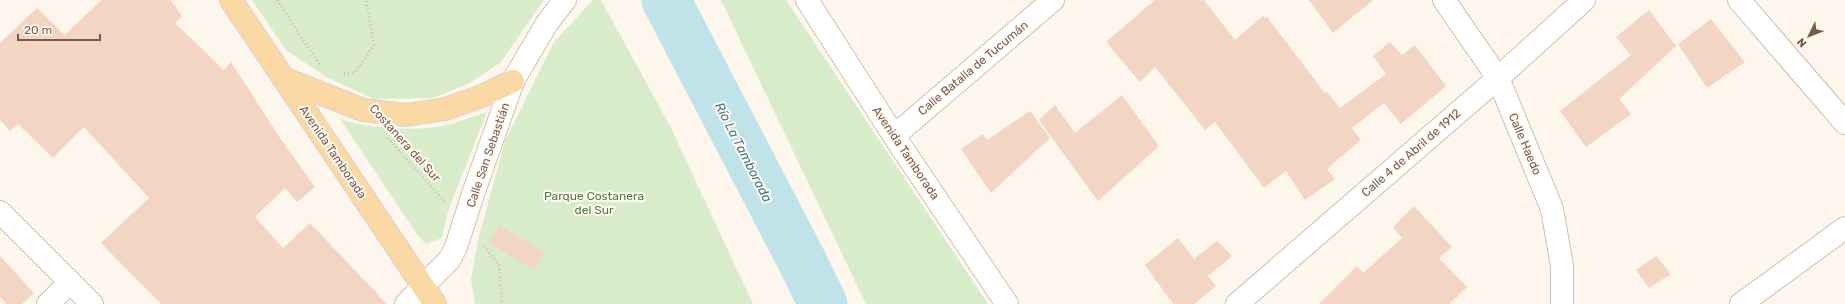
<svg xmlns="http://www.w3.org/2000/svg" width="1845" height="304" font-family="Rubik,sans-serif">
	<style>
		.green { fill: #d8ecc9 }
		.lines { fill: none; stroke-linecap: round; stroke-linejoin: round }
		.river { stroke: #bfe3e8; stroke-width: 49 }
		.building { fill: #f3d5c3 }
		.street-casing { stroke: #d1beb0; stroke-width: 24 }
		.secondary-casing { stroke: #d6c0b0; stroke-width: 24 }
		.primary-casing { stroke: #dad1cd; stroke-width: 24 }
		.path { stroke: #d9b8a5; stroke-width: 2.5; stroke-dasharray: 1 3; stroke-linecap: butt }
		.street { stroke: #fff; stroke-width: 22 }
		.secondary { stroke: #fff; stroke-width: 22 }
		.primary { stroke: #fbd9a5; stroke-width: 22 }
		.labels { text-anchor: middle; stroke-width: 4; stroke-linejoin: round; paint-order: stroke }
		.street-label { font-size: 12px; fill: #7a5c4d; stroke: #fffaf3 }
		.park-label { font-size: 12px; fill: #537a41; stroke: #fffaf3 }
		.water-label { font-size: 13px; font-style: italic; fill: #437c86; stroke: #fffaf3 }
	</style>
	<rect width="100%" height="100%" fill="#fdf6ec"/>
	<g class="green">
		<polygon points="252,0 544,0 500,63 468,84 433,98 374,99 328,78 286,50"/>
		<polygon points="593,0 601,0 671,128 753,304 475,304 471,279 478,240 505,141 554,42"/>
		<polygon points="721,0 786,0 988,304 866,304"/>
		<path d="M487 112 448 211 442 238 426 244 418 236 340 119C370 128 405 131 436 127 453 125 470 117 487 112Z"/>
	</g>
	<g class="lines">
		<polyline class="river" points="666,0 801,259 823,304"/>
	</g>
	<g class="building">
		<polygon points="101,0 171,0 182,16 175,23 224,70 231,62 280,138 315,187 297,202 285,188 255,217 283,248 310,223 387,304 161,304 101,243 149,198 84,127 53,158 18,124 10,131 0,120 0,43 37,8 65,35"/>
		<polygon points="1155,0 1204,0 1235,40 1263,16 1265,18 1267,17 1325,93 1327,92 1340,108 1386,74 1373,56 1390,42 1402,55 1415,45 1446,86 1401,124 1384,103 1352,128 1361,140 1327,169 1335,179 1305,200 1286,171 1264,188 1215,122 1205,130 1155,67 1140,82 1106,42"/>
		<polygon points="1309,0 1373,0 1333,33"/>
		<polygon points="1649,10 1676,46 1619,99 1631,114 1586,147 1560,111 1631,55 1616,37"/>
		<polygon points="1711,19 1745,62 1707,88 1678,44"/>
		<polygon points="1122,95 1159,146 1098,201 1039,120 1055,105 1075,133"/>
		<polygon points="1030,111 1050,138 991,193 961,149 983,134 987,140"/>
		<polygon points="1414,206 1452,247 1439,258 1467,287 1450,304 1319,304 1357,266 1363,273 1402,238 1393,227"/>
		<polygon points="499,225 545,252 535,270 489,243"/>
		<polygon points="1178,238 1194,259 1217,241 1232,256 1208,276 1216,286 1194,304 1173,304 1145,265"/>
		<polygon points="0,256 34,293 22,304 6,304 0,298"/>
		<polygon points="1656,256 1671,274 1649,288 1636,270"/>
	</g>
	<g class="lines">
		<defs>
			<g id="street">
				<polyline points="1444,0 1498,78 1552,209 1562,266 1562,304"/>
				<polyline points="1739,0 1845,123"/>
				<polyline points="894,136 1053,0"/>
				<polyline points="0,212 92,304"/>
				<polyline points="48,304 70,282"/>
				<polyline points="406,304 423,286"/>
				<polyline points="1237,304 1498,78 1584,0"/>
				<polyline points="1741,304 1845,228"/>
			</g>
			<g id="secondary">
				<polyline points="807,0 894,136 1007,304"/>
				<polyline points="423,286 450,259 456,247 473,194 513,81 547,23 565,0"/>
			</g>
			<g id="primary">
				<polyline points="231,0 435,304"/>
				<polyline points="285,79 363,110 406,115 445,109 482,96 513,81"/>
			</g>
		</defs>
		<use href="#street" class="street-casing"/>
		<use href="#secondary" class="secondary-casing"/>
		<use href="#primary" class="primary-casing"/>
		<g class="path">
			<polyline points="277,0 320,65"/>
			<polyline points="344,74 355,72 374,45 366,0"/>
			<polyline points="388,138 445,202"/>
			<polyline points="484,246 499,265 502,304"/>
		</g>
		<use href="#street" class="street"/>
		<use href="#secondary" class="secondary"/>
		<use href="#primary" class="primary"/>
	</g>
	<g class="labels">
		<g class="street-label">
			<text transform="translate(973 68) rotate(-40)" y="4">Calle Batalla de Tucumán</text>
			<text transform="translate(405 143) rotate(48)" y="4">Costanera del Sur</text>
			<text transform="translate(1525 144) rotate(67)" y="4">Calle Haedo</text>
			<text transform="translate(333 152) rotate(56)" y="4">Avenida Tamborada</text>
			<text transform="translate(906 153) rotate(56)" y="4">Avenida Tamborada</text>
			<text transform="translate(1411 153) rotate(-41)" y="4">Calle 4 de Abril de 1912</text>
			<text transform="translate(488 155) rotate(-71)" y="4">Calle San Sebastián</text>
		</g>
		<g class="park-label">
			<text x="594" y="200">Parque Costanera<tspan x="594" dy="14">del Sur</tspan></text>
		</g>
		<g class="water-label">
			<text transform="translate(744 152) rotate(63)" y="5">Río La Tamborada</text>
		</g>
	</g>
	<g transform="translate(1809 36) rotate(227)" stroke="#fffaf3" stroke-width="3" paint-order="stroke">
	<path d="M0-3L7 15L0 10L-7 15Z" fill="#7a5c4d"/>
	<text y="-6" font-size="11" font-weight="bold" text-anchor="middle" fill="#7a5c4d">N</text>
	</g>
	<path d="M18 34v6h82v-6" fill="none" stroke="#7a5c4d" stroke-width="2"/>
	<text x="24" y="34" font-size="12" fill="#7a5c4d" stroke="#fffaf3" stroke-width="3" paint-order="stroke">20 m</text>
</svg>
